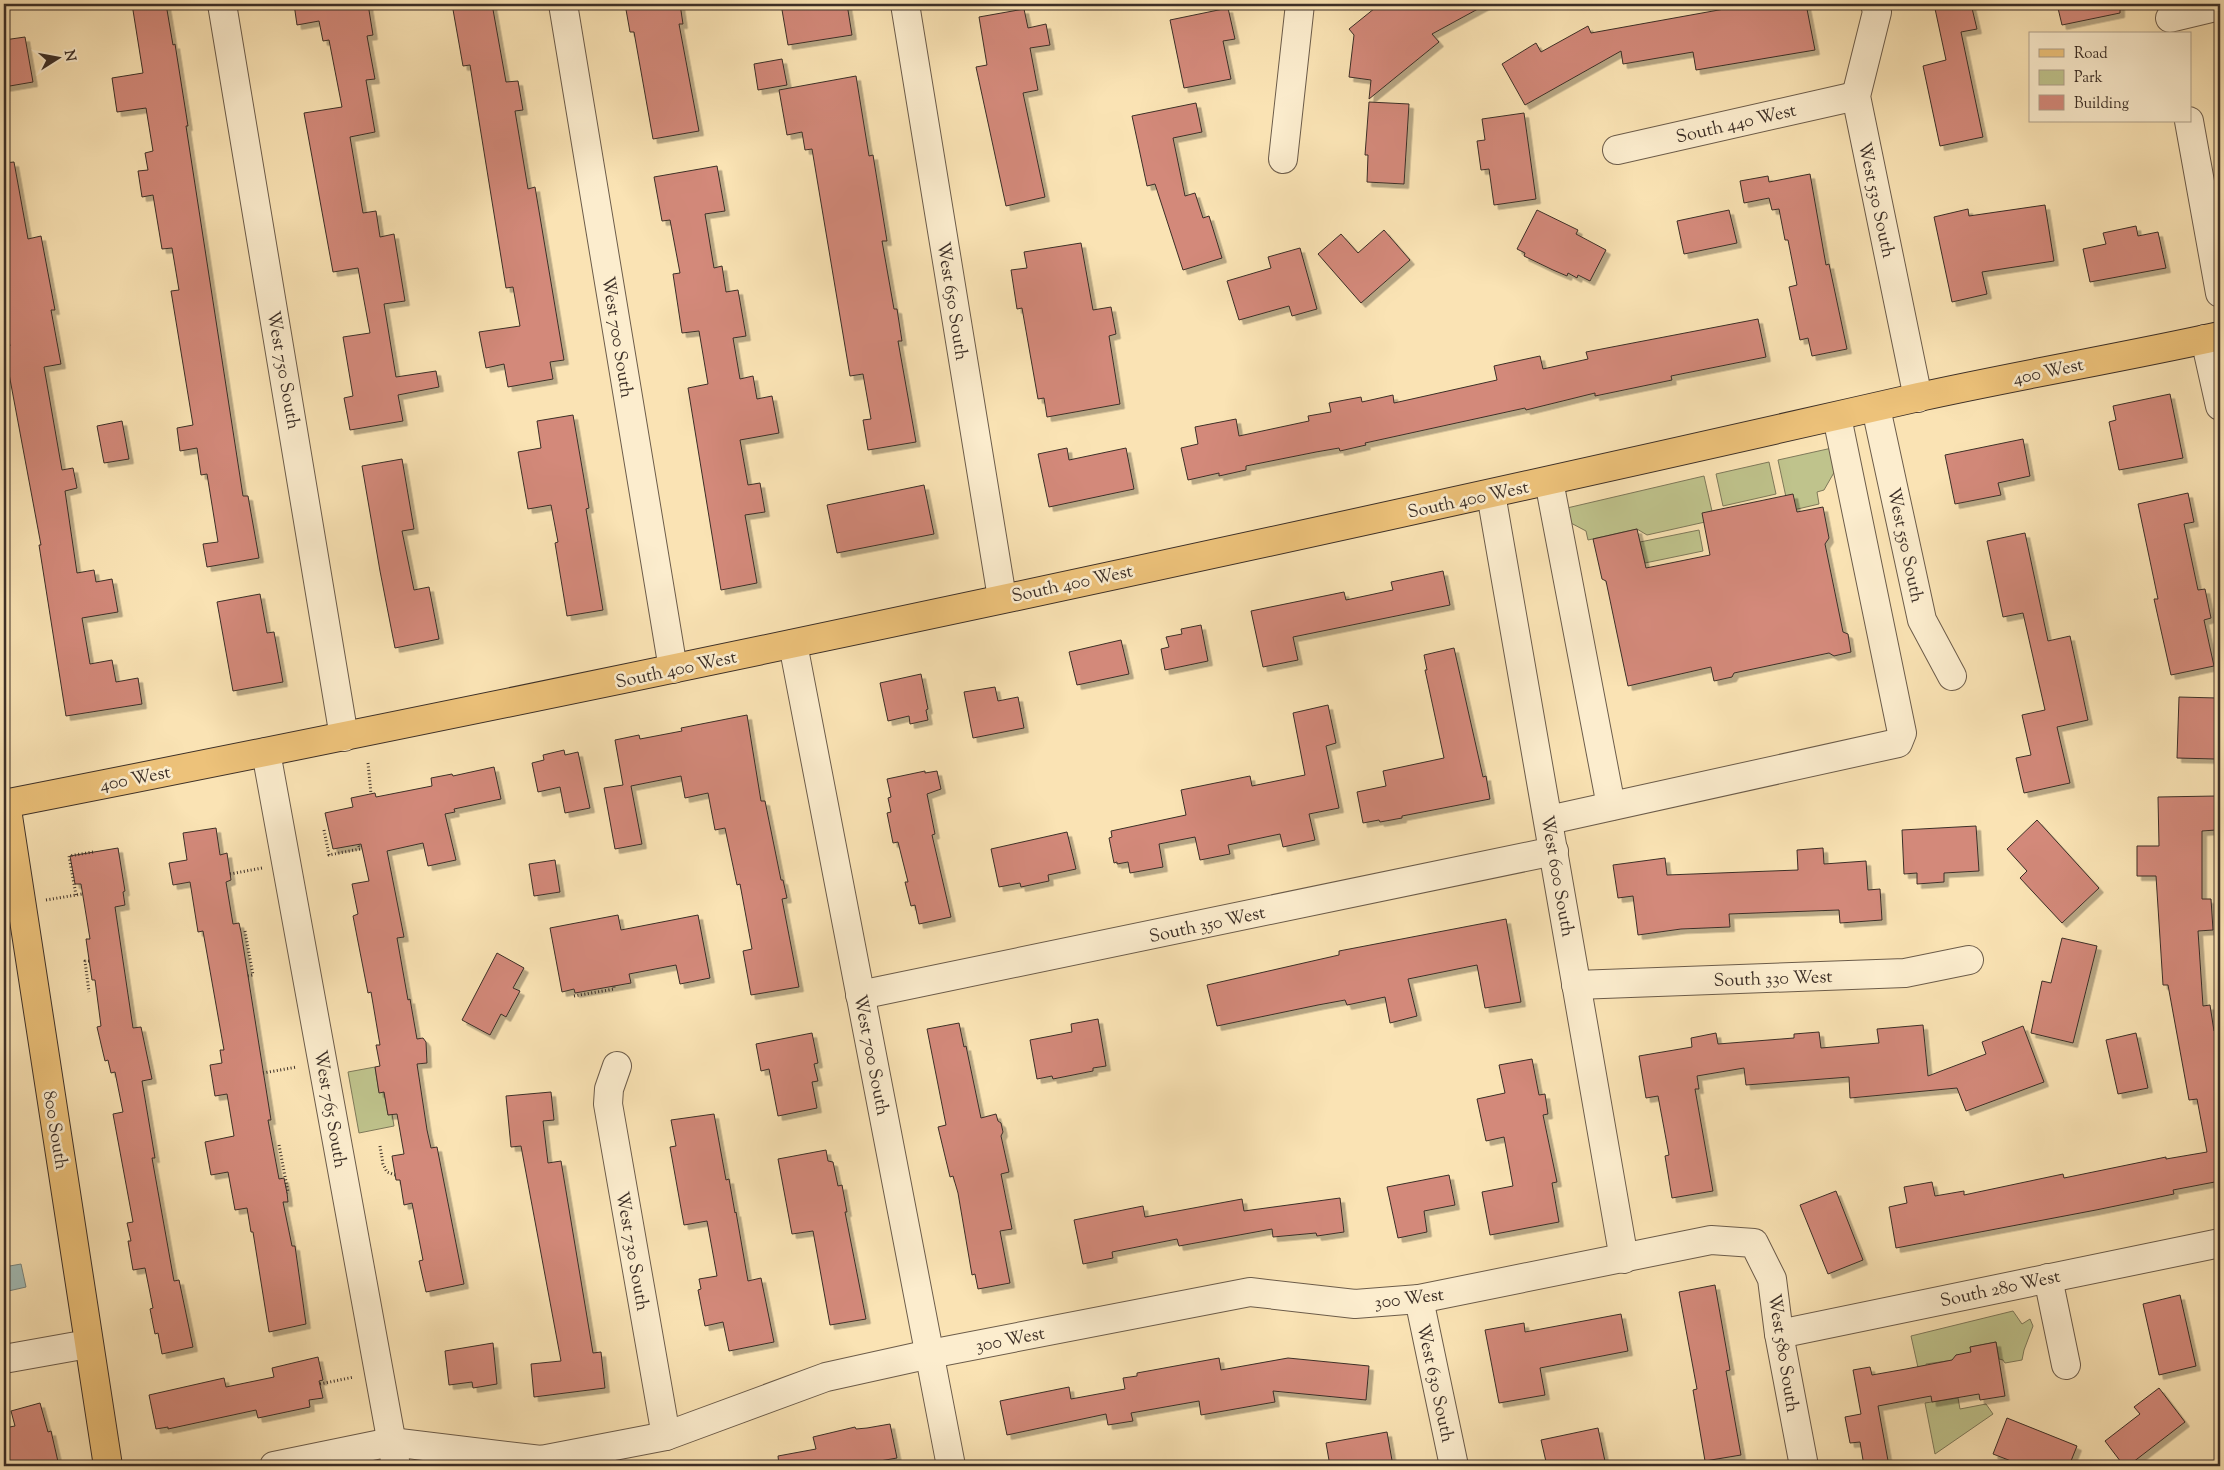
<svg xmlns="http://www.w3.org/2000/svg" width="2224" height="1470" font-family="'Sorts Mill Goudy',serif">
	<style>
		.green { fill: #bfc38c; stroke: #7e795a }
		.water { fill: #a2bcb6; stroke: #79847d }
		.building { fill: #d3897a; stroke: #3c2f27; filter: url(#shadow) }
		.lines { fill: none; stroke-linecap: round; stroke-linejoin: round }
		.minor-casing { stroke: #6c5c4a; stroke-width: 30 }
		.major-casing { stroke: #3c2f27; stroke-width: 30 }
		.path { stroke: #3c2f27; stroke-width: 3; stroke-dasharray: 1 2.5; stroke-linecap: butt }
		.minor { stroke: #fcedce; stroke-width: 28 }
		.major { stroke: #edc27a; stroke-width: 28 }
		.labels { text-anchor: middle; stroke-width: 5; stroke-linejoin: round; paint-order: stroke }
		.street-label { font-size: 18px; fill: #3c2f27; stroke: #fcedce }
	</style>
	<defs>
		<filter id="shadow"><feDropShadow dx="4.5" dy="4.5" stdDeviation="0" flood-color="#0004"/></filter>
	</defs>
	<rect width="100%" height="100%" fill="#fae3b4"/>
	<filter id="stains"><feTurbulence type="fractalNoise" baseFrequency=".004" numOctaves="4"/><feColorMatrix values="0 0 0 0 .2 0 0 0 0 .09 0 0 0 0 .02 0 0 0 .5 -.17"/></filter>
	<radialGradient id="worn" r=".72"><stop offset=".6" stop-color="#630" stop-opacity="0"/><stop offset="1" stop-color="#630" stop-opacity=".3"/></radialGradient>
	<g class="green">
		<polygon points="1832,448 1836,469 1824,490 1817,492 1819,504 1789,511 1778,460"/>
		<polygon points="1769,462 1776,494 1723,506 1716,474"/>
		<polygon points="1704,476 1714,520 1647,535 1637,529 1588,540 1586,531 1569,522 1567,508"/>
		<polygon points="1699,530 1703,551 1645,563 1640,542"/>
		<polygon points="375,1067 379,1092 384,1092 388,1115 392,1114 394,1126 359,1133 348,1072"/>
		<polygon points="2013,1311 2022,1324 2030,1319 2033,1326 2024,1350 2022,1360 2005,1363 2003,1360 1999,1359 1996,1342 1970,1347 1972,1357 1956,1355 1954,1360 1926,1364 1927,1370 1919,1372 1911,1336"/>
		<polygon points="1958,1398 1960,1409 1986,1404 1993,1414 1935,1454 1925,1403"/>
	</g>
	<polygon class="water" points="21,1264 26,1287 4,1292 4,1267"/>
	<g class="building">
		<polygon points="132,4 166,4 173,45 175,44 188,126 186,126 243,496 248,496 259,558 207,567 203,544 218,542 207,474 201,475 197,448 180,451 177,428 193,425 171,291 179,290 172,248 162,249 153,195 142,197 138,171 148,170 145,153 153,151 146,108 117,112 112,78 143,73"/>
		<polygon points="294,4 368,4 373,35 367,36 375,79 366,80 375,132 350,137 363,213 376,211 380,237 394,234 405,301 384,304 396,377 436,371 439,387 398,395 403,421 350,430 344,398 353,396 343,337 370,333 358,268 333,272 304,113 342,107 329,40 323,41 319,21 297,25"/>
		<polygon points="452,4 492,4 506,82 518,81 523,110 515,111 528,189 535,187 564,360 550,362 553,379 508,387 504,364 486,368 479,332 520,326 513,287 506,288 470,65 463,66"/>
		<polygon points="625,4 680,4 683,24 679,24 699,131 653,139 634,32 630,32"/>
		<polygon points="781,4 847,4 852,35 788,45"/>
		<polygon points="1380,4 1487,4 1432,34 1439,42 1369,99 1371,80 1349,77 1354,35 1349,29"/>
		<polygon points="1752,4 1806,4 1815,50 1696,70 1693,52 1623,64 1621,51 1525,105 1502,64 1536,43 1541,52 1588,26 1591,33"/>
		<polygon points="1934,4 1971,4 1977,29 1961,32 1983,137 1940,146 1923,66 1946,60"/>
		<polygon points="2057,4 2120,4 2120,13 2062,25"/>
		<polygon points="1228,8 1235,39 1223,41 1231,79 1184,88 1170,20"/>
		<polygon points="1024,9 1028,28 1046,24 1050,45 1030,48 1038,90 1023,93 1045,197 1006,206 976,67 987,65 979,17"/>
		<polygon points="25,37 33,82 4,87 4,40"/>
		<polygon points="782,59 787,85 758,90 754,64"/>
		<polygon points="856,76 869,156 873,155 887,241 882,241 894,309 897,309 902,341 898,341 916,442 868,450 863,420 871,419 863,374 850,376 812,149 805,150 802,132 787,135 779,90"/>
		<polygon points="1369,102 1409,104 1404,184 1367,182 1368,155 1365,155"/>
		<polygon points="1196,103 1202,132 1173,138 1185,196 1195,193 1203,218 1209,216 1222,258 1183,270 1155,184 1147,186 1132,116"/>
		<polygon points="1524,113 1536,199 1494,205 1489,169 1481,170 1477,141 1485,140 1482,119"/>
		<polygon points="14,162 28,239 41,236 55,310 51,310 61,364 44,367 62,470 73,468 77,488 65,491 77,573 94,570 96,582 112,579 118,612 82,618 90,664 112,660 116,682 138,678 142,704 66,716 39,545 41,545 4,347 10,346 4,314 4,163"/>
		<polygon points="717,166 725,211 705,214 714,268 722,266 726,292 738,290 746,336 733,338 740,379 753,376 757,399 772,396 779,433 740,440 748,485 760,483 765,512 745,515 757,583 721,590 688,388 708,384 699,331 682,333 673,274 680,273 670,220 662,221 654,177"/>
		<polygon points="1810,174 1826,265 1829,264 1847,349 1812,356 1808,338 1800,340 1789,287 1797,285 1788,240 1785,240 1779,209 1772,210 1769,198 1744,203 1740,181 1768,176 1769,182"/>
		<polygon points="2045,205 2054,261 1982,272 1987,294 1952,302 1934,217 1968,209 1969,216"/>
		<polygon points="1537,210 1578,230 1576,234 1606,250 1590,281 1578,275 1577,278 1568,273 1567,276 1553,270 1524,256 1525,253 1517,249"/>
		<polygon points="1729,210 1737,243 1684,254 1677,221"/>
		<polygon points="2136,226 2138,236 2158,232 2166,268 2090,282 2083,249 2106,244 2103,233"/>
		<polygon points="1384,230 1410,260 1361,303 1318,254 1341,234 1358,253"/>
		<polygon points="1081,243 1093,310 1111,307 1116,334 1109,336 1120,404 1047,417 1044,398 1038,399 1022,308 1017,309 1011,270 1027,268 1024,252"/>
		<polygon points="1300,248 1317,309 1292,316 1289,306 1239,320 1227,281 1271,268 1268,257"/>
		<polygon points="1758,319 1766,357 1671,376 1672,380 1595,396 1595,393 1526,410 1525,408 1365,443 1366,445 1340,451 1339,448 1316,452 1246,466 1246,470 1219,476 1219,473 1188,480 1181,448 1198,444 1195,427 1236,419 1239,436 1309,421 1308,416 1331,412 1329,403 1361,397 1362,402 1393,395 1394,403 1497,380 1494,366 1540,356 1543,369 1588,359 1586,352"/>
		<polygon points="2170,394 2183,458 2119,470 2109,422 2116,420 2113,406"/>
		<polygon points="573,415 589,508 586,509 603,610 567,616 555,543 558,542 551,505 528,509 518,452 541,448 537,421"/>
		<polygon points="122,421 129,459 104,463 97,426"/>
		<polygon points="2023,439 2030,476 1998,483 2001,495 1955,504 1945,455"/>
		<polygon points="1067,448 1069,460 1126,448 1134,489 1049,507 1038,454"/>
		<polygon points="402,459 414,529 402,531 414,590 429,587 439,639 395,648 380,571 362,466"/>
		<polygon points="924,485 934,534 837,553 827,505"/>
		<polygon points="2188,493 2194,522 2184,524 2198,590 2205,589 2211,618 2204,620 2214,666 2171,675 2154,599 2158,599 2138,504"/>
		<polygon points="1793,494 1797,512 1823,507 1829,538 1825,544 1843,632 1848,634 1851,652 1834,656 1829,653 1734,673 1732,677 1714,681 1711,667 1628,686 1606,581 1602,579 1593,539 1637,529 1646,568 1710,555 1702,513"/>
		<polygon points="2025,533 2048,641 2070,636 2088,720 2057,727 2070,783 2024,793 2016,758 2031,755 2022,715 2045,710 2023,613 2003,617 1987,541"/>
		<polygon points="1443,571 1450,605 1293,637 1298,660 1263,667 1251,611 1344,592 1346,600 1393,590 1391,582"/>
		<polygon points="260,594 267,633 274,632 283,682 233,691 217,602"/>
		<polygon points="1201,625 1208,661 1165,670 1161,649 1169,647 1166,637 1182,634 1181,629"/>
		<polygon points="1121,640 1129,674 1077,685 1069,652"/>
		<polygon points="1454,648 1483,777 1486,776 1490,799 1402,816 1402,818 1380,822 1379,820 1363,823 1357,792 1386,786 1383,771 1444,758 1425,670 1427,670 1424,655"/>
		<polygon points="921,674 928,709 926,710 928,720 910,724 909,716 888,721 880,683"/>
		<polygon points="995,687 998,701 1018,697 1024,728 973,738 964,692"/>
		<polygon points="2179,697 2217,698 2215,759 2177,758"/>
		<polygon points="1328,705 1336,743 1326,746 1339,808 1309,814 1315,840 1283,847 1280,834 1228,845 1230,854 1200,860 1195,837 1159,844 1163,867 1130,873 1128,862 1117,864 1117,862 1114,863 1109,838 1112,837 1111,831 1186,815 1181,790 1250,776 1252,786 1305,775 1293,713"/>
		<polygon points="747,715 761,801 765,801 781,880 783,880 787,898 782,899 799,987 751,995 743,951 752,949 740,884 737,885 725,828 715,830 708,793 685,798 681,776 631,786 642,844 615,849 604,788 623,785 615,740 639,735 640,739 682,731 681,728"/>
		<polygon points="564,750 565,755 578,752 590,808 565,813 560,787 538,792 532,763 544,760 543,755"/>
		<polygon points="494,767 501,799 454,809 455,812 445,814 456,860 428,866 423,843 387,851 404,937 397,938 408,1000 410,999 417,1039 423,1038 426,1042 427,1063 417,1064 427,1130 431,1148 437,1147 464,1284 426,1292 419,1261 423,1260 412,1203 404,1205 400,1180 396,1180 392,1156 404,1154 397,1114 388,1115 384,1092 379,1093 375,1067 380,1066 376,1045 380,1045 371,992 368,993 353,916 358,914 352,884 369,881 361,844 333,849 325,813 353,807 351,798 375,793 376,797 432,786 431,778 452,774 453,776"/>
		<polygon points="925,771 925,773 937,771 941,789 927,794 935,834 932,835 951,917 919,924 915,905 911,906 905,882 908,882 898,842 893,843 887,813 891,812 888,798 891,797 887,779"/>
		<polygon points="2216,796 2216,830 2202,831 2202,899 2211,899 2213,930 2198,931 2203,1006 2210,1005 2214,1031 2220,1030 2220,1181 2173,1190 2174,1194 2096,1210 1896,1248 1889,1207 1907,1203 1904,1187 1932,1182 1935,1196 1964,1191 1964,1195 2063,1174 2064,1178 2166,1157 2166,1159 2207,1152 2197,1099 2189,1100 2168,985 2163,985 2156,876 2137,876 2137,846 2159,846 2158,797"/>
		<polygon points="2037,820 2099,888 2062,923 2020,878 2027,871 2007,849"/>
		<polygon points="1976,826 1979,871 1944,873 1944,882 1917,884 1917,873 1904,874 1902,830"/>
		<polygon points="216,828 220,855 227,853 231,880 226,882 233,924 239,923 241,932 271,1120 268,1120 279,1179 284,1178 287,1193 288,1202 283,1202 292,1246 295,1246 306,1324 269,1332 253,1232 251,1232 247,1208 235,1210 228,1172 211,1175 205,1142 234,1136 227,1094 215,1096 210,1065 222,1063 220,1050 224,1050 203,931 198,932 190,882 173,885 169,863 187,860 183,833"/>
		<polygon points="1067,832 1076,869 1048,875 1049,881 1021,887 1020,883 999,887 991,849"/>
		<polygon points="118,848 125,891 123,892 125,905 115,907 133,1028 141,1027 152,1079 142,1081 155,1158 152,1158 174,1281 179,1280 193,1347 162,1354 158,1333 155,1334 150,1309 153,1308 145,1268 133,1270 128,1241 131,1241 127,1223 133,1222 113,1114 123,1112 115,1072 111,1073 108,1060 105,1061 97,1027 101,1026 95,980 92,980 86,939 90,939 81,884 75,884 70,856"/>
		<polygon points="1823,848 1824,864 1866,861 1868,890 1880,889 1882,920 1840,923 1839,910 1729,914 1730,927 1681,929 1638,935 1633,896 1618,898 1613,865 1665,858 1667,875 1798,870 1797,850"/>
		<polygon points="555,860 560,892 534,896 529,864"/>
		<polygon points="618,915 621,930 698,915 710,978 680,984 676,965 629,974 631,983 575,993 574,989 562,992 550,928"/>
		<polygon points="1506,919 1521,1002 1485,1008 1477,965 1408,979 1417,1016 1390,1023 1385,997 1347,1005 1345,1000 1318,1005 1217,1026 1207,985 1339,955 1339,951"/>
		<polygon points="2062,938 2097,946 2073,1043 2031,1033 2042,981 2051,983"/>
		<polygon points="497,953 524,968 513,988 520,991 506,1017 501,1014 490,1035 462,1020"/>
		<polygon points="1098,1019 1106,1066 1093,1068 1093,1071 1053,1079 1052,1076 1037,1079 1030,1040 1072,1032 1071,1024"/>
		<polygon points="959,1023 964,1047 966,1046 981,1118 996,1114 998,1121 1001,1123 1003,1132 1001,1136 1009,1172 1001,1174 1012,1229 1000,1231 1010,1283 978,1289 975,1274 972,1275 958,1193 953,1176 950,1177 938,1127 946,1125 927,1029"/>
		<polygon points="1923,1025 1928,1076 1986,1054 1982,1042 2023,1026 2044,1082 1966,1111 1957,1088 1850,1098 1849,1077 1746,1085 1744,1068 1697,1076 1699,1089 1695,1089 1713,1191 1672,1198 1665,1156 1669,1155 1658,1096 1646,1098 1639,1056 1692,1047 1691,1038 1716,1033 1718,1044 1794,1038 1794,1034 1819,1032 1821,1048 1879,1043 1877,1029"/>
		<polygon points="812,1033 818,1063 814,1064 818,1081 812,1082 817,1108 778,1116 769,1069 761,1071 756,1044"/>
		<polygon points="2136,1033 2148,1088 2118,1094 2106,1040"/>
		<polygon points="1532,1059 1539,1095 1545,1094 1548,1114 1543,1115 1557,1182 1552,1183 1559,1222 1490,1235 1482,1192 1513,1186 1504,1137 1486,1141 1477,1099 1505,1093 1499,1065"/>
		<polygon points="551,1092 554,1120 543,1121 548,1163 561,1161 593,1353 601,1352 605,1388 534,1397 531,1364 561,1361 521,1146 511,1147 506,1096"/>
		<polygon points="714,1114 726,1180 729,1179 735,1213 736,1212 748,1281 761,1278 774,1342 729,1351 723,1322 705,1326 698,1290 701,1289 699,1279 717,1276 707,1221 684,1225 670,1147 676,1146 671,1120"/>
		<polygon points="826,1150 828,1161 833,1162 838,1186 842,1185 847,1212 845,1212 866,1319 830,1325 813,1231 792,1234 778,1159"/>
		<polygon points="1449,1175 1455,1205 1424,1211 1427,1232 1398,1238 1387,1187"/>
		<polygon points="1836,1191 1863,1260 1828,1274 1800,1205"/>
		<polygon points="1340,1198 1344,1232 1317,1236 1316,1233 1273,1237 1272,1229 1179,1246 1177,1239 1112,1252 1113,1258 1083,1264 1074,1220 1143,1206 1145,1217 1242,1199 1244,1211"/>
		<polygon points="1715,1285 1730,1370 1726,1371 1741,1455 1705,1461 1693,1390 1697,1389 1679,1292"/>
		<polygon points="2180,1295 2196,1366 2159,1375 2143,1304"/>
		<polygon points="1621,1314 1628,1351 1540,1368 1545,1395 1499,1403 1485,1330 1524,1323 1525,1332"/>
		<polygon points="1996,1342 2005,1396 1980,1400 1979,1394 1932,1402 1931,1396 1878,1406 1889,1466 1864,1466 1860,1442 1850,1443 1845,1417 1861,1414 1853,1370 1870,1367 1872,1375 1906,1369 1952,1360 1956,1355 1971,1352 1970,1347"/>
		<polygon points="493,1343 497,1384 473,1388 472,1382 449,1385 445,1351"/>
		<polygon points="318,1357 323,1380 319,1381 323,1398 309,1400 310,1407 258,1418 256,1410 168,1429 168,1427 156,1429 149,1395 224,1378 226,1387 274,1377 272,1368"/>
		<polygon points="1219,1358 1221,1370 1288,1358 1369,1366 1366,1400 1273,1391 1275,1402 1201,1415 1199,1401 1131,1413 1133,1421 1108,1425 1106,1414 1007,1435 1000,1401 1069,1387 1071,1399 1125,1389 1123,1378 1137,1376 1137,1373"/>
		<polygon points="2159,1388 2185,1422 2128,1466 2124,1466 2105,1441 2140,1414 2134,1407"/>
		<polygon points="40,1403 48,1432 51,1431 59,1466 4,1466 4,1428 15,1426 11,1411"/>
		<polygon points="2007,1418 2077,1446 2069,1466 2024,1466 1993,1454"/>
		<polygon points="890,1424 897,1458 874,1462 875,1466 779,1466 778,1456 816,1449 813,1437 855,1427 856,1429 867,1428"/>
		<polygon points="1598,1428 1606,1466 1547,1466 1541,1440"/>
		<polygon points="1387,1432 1393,1466 1330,1466 1326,1443"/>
	</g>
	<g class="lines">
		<defs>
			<g id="minor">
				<polyline points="222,4 344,737"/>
				<polyline points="563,4 673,669"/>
				<polyline points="905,4 1002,598"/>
				<polyline points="1875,4 1877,12 1856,96 1918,398"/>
				<polyline points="2170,18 2220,6"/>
				<polyline points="2189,121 2220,293"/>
				<polyline points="1617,150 1856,96"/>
				<polyline points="1283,159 1300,4"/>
				<polyline points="2205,339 2220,406"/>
				<polyline points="1876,408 1922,620 1952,676"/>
				<polyline points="1549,481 1611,806"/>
				<polyline points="1491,494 1624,1259"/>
				<polyline points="793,644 951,1466"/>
				<polyline points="266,752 396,1466"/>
				<polyline points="1549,820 1898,743 1902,733 1837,417"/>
				<polyline points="1576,985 1905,973 1969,960"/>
				<polyline points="860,995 1554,851"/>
				<polyline points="617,1066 609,1089 608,1104 666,1436"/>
				<polyline points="2048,1278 2066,1365"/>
				<polyline points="1419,1299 1454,1466"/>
				<polyline points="1779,1334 2220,1243"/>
				<polyline points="4,1359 88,1344"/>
				<polyline points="274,1466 391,1442 541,1460 666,1436 826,1377 930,1354 1250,1292 1355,1304 1419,1299 1711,1240 1754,1243 1772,1279 1779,1334 1804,1466"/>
			</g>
			<g id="major">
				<polyline points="6,803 108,1466"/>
				<path d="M4 804C644 678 1283 542 1919 397 2019 375 2120 358 2220 336"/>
			</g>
		</defs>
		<use href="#minor" class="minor-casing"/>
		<use href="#major" class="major-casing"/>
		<g class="path">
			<polyline points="368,763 371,794"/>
			<polyline points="324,830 329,855 360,849 358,844"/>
			<polyline points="230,874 262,868"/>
			<polyline points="76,895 69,856 93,852"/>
			<polyline points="46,900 82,894"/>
			<polyline points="245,931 253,975 248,976"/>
			<polyline points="89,961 85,961 89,992"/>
			<polyline points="574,996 614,989 614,985"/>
			<polyline points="263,1073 297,1067"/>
			<polyline points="279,1145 288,1192 287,1193"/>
			<polyline points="380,1146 383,1164 387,1172 395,1175"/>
			<polyline points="320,1384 354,1377"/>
		</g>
		<use href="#minor" class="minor"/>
		<use href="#major" class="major"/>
	</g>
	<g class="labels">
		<g class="street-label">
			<text transform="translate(1736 123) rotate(-13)" y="6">South 440 West</text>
			<text transform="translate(1877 200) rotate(78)" y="6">West 530 South</text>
			<text transform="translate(953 301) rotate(81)" y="6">West 650 South</text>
			<text transform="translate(618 337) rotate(81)" y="6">West 700 South</text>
			<text transform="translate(284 370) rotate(80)" y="6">West 750 South</text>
			<text transform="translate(2048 371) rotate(-12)" y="6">400 West</text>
			<text transform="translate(1468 499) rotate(-12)" y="6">South 400 West</text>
			<text transform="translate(1906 545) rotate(78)" y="6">West 550 South</text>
			<text transform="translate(1072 583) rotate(-12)" y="6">South 400 West</text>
			<text transform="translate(676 669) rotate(-12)" y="6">South 400 West</text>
			<text transform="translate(135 778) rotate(-11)" y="6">400 West</text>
			<text transform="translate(1558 876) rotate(80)" y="6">West 600 South</text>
			<text transform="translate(1207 924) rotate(-12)" y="6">South 350 West</text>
			<text transform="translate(1773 978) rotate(-2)" y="6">South 330 West</text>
			<text transform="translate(872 1055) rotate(79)" y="6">West 700 South</text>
			<text transform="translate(331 1109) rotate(80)" y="6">West 765 South</text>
			<text transform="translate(56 1130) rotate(81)" y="6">800 South</text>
			<text transform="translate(633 1251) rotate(80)" y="6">West 730 South</text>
			<text transform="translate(2000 1288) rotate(-12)" y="6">South 280 West</text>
			<text transform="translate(1409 1298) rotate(-7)" y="6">300 West</text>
			<text transform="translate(1010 1339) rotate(-11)" y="6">300 West</text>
			<text transform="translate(1784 1353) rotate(81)" y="6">West 580 South</text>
			<text transform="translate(1436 1383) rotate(78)" y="6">West 630 South</text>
		</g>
	</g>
	<rect width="2224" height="1470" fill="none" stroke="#fae3b4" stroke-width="20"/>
	<rect x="5" y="5" width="2214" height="1460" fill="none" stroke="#3c2f27" stroke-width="2.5"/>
	<rect x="10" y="10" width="2204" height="1450" fill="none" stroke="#3c2f27"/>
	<rect x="2029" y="32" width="162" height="90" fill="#fcedce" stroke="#afa18b"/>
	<rect x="2039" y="49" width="25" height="8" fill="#edc27a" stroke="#afa18b"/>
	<text x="2074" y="58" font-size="15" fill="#3c2f27">Road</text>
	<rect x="2039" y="70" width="25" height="15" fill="#bfc38c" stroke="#afa18b"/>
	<text x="2074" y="82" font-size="15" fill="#3c2f27">Park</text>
	<rect x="2039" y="95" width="25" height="15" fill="#d3897a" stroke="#afa18b"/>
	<text x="2074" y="108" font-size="15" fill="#3c2f27">Building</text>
	<g transform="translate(58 58) rotate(79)" stroke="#fcedce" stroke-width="4" paint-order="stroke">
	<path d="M0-4L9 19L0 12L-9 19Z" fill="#3c2f27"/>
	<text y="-8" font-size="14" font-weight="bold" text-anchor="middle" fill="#3c2f27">N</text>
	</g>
	<rect width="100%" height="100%" filter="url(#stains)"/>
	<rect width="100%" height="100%" fill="url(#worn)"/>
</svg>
